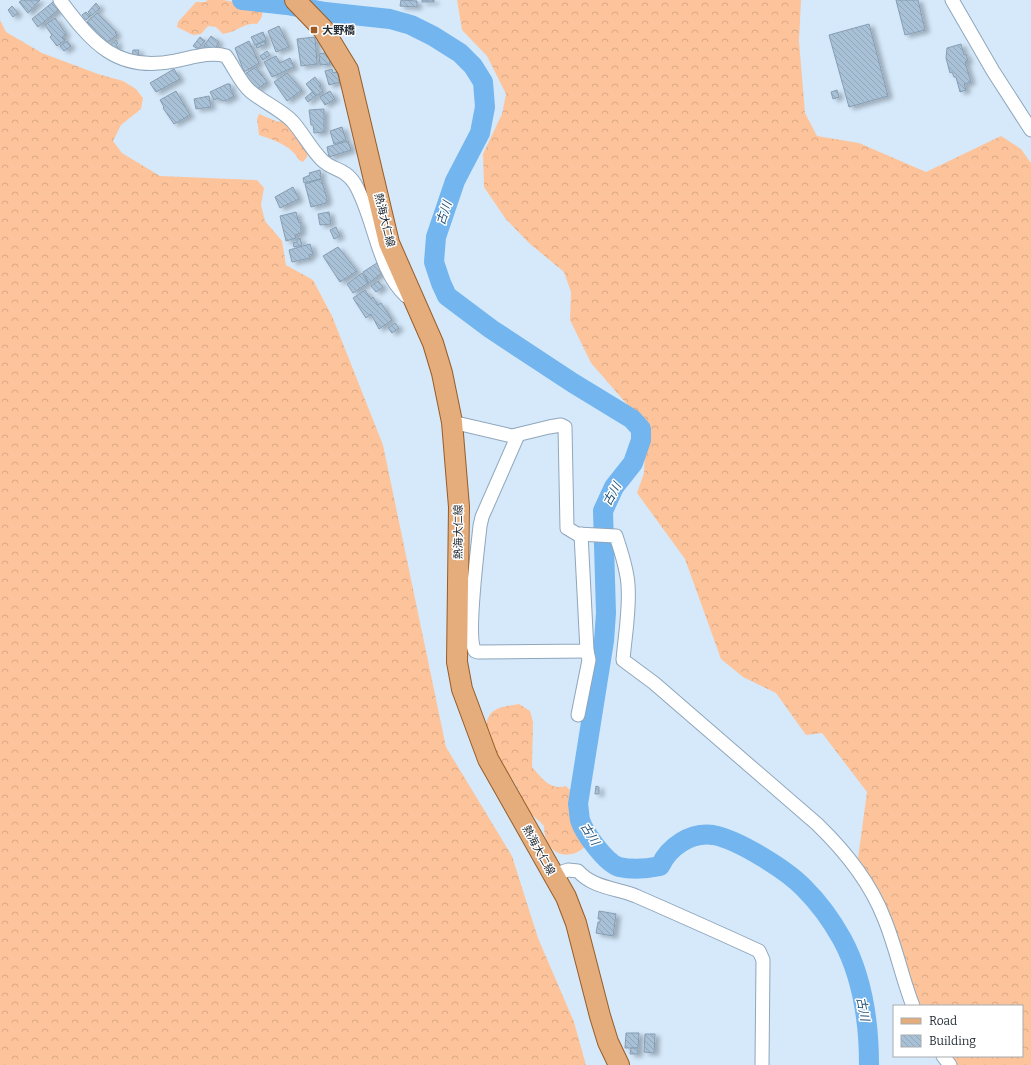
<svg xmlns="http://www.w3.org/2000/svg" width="1031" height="1065" font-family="Bitter,'Noto Sans JP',serif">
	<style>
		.forest { fill: url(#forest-crowns) }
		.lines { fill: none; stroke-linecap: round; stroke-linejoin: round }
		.river { stroke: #73b5ee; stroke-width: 20 }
		.building { fill: url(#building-back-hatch); stroke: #869db2; filter: url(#shadow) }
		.street-casing { stroke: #8fa6bb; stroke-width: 15 }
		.primary-casing { stroke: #965d2a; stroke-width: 22 }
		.street { stroke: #fff; stroke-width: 13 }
		.primary { stroke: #e5ad7b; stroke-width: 20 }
		.poi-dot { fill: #9c5b27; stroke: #fff; stroke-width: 1.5 }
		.labels { text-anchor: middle; stroke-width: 3; stroke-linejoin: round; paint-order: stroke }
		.poi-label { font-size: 11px; font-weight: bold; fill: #242e36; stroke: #fff; text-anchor: start }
		.street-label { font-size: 11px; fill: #242e36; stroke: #fff }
		.water-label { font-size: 12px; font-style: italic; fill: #1f4f75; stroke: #fff }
	</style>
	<defs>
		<pattern id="forest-crowns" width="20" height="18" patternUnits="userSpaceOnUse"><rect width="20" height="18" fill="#fdc49c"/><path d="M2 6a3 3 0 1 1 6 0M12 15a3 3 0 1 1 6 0" fill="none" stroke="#d9a987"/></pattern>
		<pattern id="building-back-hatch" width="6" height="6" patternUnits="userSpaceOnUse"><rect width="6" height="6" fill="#a9c1d7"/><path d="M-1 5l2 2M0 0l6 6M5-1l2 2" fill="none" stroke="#91a6b9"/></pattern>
		<filter id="shadow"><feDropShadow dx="4.5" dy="2.5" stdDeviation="2" flood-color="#0004"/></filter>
	</defs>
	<rect width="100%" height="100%" fill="#d5e9fb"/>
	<g class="forest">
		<path d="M208 0H223L261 7C264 14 262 18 257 24 245 22 237 32 223 34L216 27 208 26 201 34 193 35 177 27 178 22 196 2H205Z"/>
		<polygon points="457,0 801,0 799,41 805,113 817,136 859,143 926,172 1001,136 1021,149 1031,163 1031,1065 954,1065 947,1056 1022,1056 1022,1006 919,1006 884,903 858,858 867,792 822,733 806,735 776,693 743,677 721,659 685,559 637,493 644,473 646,426 591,363 570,320 571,292 564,272 529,243 505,218 484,187 483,154 502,114 506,94 487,56 462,30"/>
		<polygon points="0,20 6,32 42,53 98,74 123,81 136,89 143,98 141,109 121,125 113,141 122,153 160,176 257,180 264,188 261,205 265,221 282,241 286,265 313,280 332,316 383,445 446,747 512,856 538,938 574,1022 586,1065 0,1065"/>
		<path d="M259 114 278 122 284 120 308 148 307 157 303 162 299 160C292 146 274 140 259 135L257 119Z"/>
		<path d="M519 704 530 711 533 722 532 767C541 777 550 791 566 786L573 793 575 816 584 837 585 847C565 864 544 851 544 826 540 821 534 817 529 812 524 805 521 794 517 787 508 770 477 736 489 716 495 706 509 706 519 704Z"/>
	</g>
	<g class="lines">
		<path class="river" d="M242 0 287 5 325 12 390 19 411 25 433 36 460 53 473 66 483 82 485 107 480 133 455 181 436 237 434 262 441 283 447 296 491 329 573 383 632 419 641 429V440L633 463 614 487 603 511 606 613 604 641 578 804C579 809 579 815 580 820 584 833 606 863 619 867 633 870 646 869 660 866 669 847 690 832 713 835 737 839 787 870 804 888 818 902 832 921 842 939 862 976 869 1023 869 1065"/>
	</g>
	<g class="building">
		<polygon points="22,0 40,0 28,13 19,2"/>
		<polygon points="401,0 417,1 417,7 400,6"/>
		<rect x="422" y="0" width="12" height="2"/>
		<polygon points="896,0 918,0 925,30 905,35"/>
		<polygon points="53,2 59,9 38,27 32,19"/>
		<polygon points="96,3 100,8 91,16 88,12"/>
		<polygon points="12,6 18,13 13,17 8,10"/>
		<polygon points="86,12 90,16 86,20 82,15"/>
		<polygon points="97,13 116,32 115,33 117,35 106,43 87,22"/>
		<polygon points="55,18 66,34 62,37 65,40 57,46 50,37 52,35 45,25"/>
		<polygon points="869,24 888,96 849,107 829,35"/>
		<polygon points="279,26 289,47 276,52 268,31"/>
		<polygon points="263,32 266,40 255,45 251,37"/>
		<polygon points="211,36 219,42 214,50 204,46"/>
		<polygon points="200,37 205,41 198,49 193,46"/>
		<polygon points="315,37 317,64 301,66 297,39"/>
		<polygon points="116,40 118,43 116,45 118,48 114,51 109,46"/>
		<polygon points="67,41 71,46 64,51 60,46"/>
		<polygon points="249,41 259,63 244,72 235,48"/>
		<polygon points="265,41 266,44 257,48 256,45"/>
		<polygon points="961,44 964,55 966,54 968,61 965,62 971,82 964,84 966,90 960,92 956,77 954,77 952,72 950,73 946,58 947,48"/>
		<polygon points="133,50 139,50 138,58 132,57"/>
		<polygon points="267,51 270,55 263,60 260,56"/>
		<polygon points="329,52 330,64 320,65 319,54"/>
		<polygon points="276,56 280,63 290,58 294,67 272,77 264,62"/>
		<polygon points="256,67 267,82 256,90 245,74"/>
		<polygon points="174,69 180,79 156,92 150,83"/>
		<polygon points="332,69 333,73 337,72 340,82 329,85 325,71"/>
		<polygon points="287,73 302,90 287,101 274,82"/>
		<polygon points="315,77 321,85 319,86 323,91 316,96 306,84"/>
		<polygon points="227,84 230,84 231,87 230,88 234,96 227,100 223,101 218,98 214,100 210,92"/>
		<polygon points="837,90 839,97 833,99 831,92"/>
		<polygon points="176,91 190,115 174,124 163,108 164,107 160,100"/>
		<polygon points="330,91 335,99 325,105 320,97"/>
		<polygon points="312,92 316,96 308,102 305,98"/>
		<polygon points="209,96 211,107 196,109 194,99"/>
		<polygon points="324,109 324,132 314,133 313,125 311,125 309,110"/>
		<polygon points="342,127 346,140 334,144 330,131"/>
		<polygon points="348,141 351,150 329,157 327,147"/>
		<polygon points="320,170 321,177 320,179 304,183 303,178 310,175 309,173"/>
		<polygon points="321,179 327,198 326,203 311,207 305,184"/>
		<polygon points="293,187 299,199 280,208 275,197"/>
		<polygon points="296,212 299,223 301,222 301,233 295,235 296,238 286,241 280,216"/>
		<polygon points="329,212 331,224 320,225 318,214"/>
		<polygon points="336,227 340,236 334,239 330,230"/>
		<polygon points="300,238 302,245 294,247 293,243 297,242 297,239"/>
		<polygon points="310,244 313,254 309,255 310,258 292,262 289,250"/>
		<polygon points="338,247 357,271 340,282 323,256"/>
		<polygon points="377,263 383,272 369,283 363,272"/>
		<polygon points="362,273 368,283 353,293 347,284"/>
		<polygon points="378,281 383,287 376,292 371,286"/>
		<polygon points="365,290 371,299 373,297 378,305 381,303 392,320 379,329 371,314 366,318 353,298"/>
		<polygon points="395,323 399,328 392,333 388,328"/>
		<polygon points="596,786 599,787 599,794 595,794"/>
		<polygon points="599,911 616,914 613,936 596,933 598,922 600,922 600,919 598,919"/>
		<polygon points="626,1033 639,1033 638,1048 625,1048"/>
		<polygon points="645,1034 655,1034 654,1053 644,1052"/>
		<polygon points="631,1048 638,1048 638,1054 630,1054"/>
	</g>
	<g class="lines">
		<defs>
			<g id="street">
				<path d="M60 0C92 43 117 73 175 61 191 58 210 51 226 56 234 67 240 82 250 91 263 102 280 109 292 121 303 133 310 148 322 160 333 171 344 167 355 184 375 218 377 269 406 296"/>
				<polyline points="952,0 993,71 1031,130"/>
				<path d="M452 422 512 436 549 427 561 425 565 427 567 528 577 534 616 536C621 552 627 568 628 585 630 610 625 635 623 660L654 683 817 824C845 851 870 882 884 918 896 947 902 978 913 1006"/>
				<path d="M518 435 482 517 480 526C478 546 466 638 475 651L478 652 587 651 581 534"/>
				<polyline points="578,715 589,660 587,651"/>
				<path d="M553 875 568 870 578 871C593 888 616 888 636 896 677 914 718 932 759 951L763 960 762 1065"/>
				<polyline points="943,1056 950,1065"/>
			</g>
			<polyline id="primary" points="295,0 323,29 348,70 389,243 433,343 442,373 452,422 459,507 457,662 462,689 488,759 566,897 576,923 600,1016 608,1042 619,1065"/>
		</defs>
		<use href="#street" class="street-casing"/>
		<use href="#primary" class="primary-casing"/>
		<use href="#street" class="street"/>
		<use href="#primary" class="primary"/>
	</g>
	<rect class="poi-dot" x="310" y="26" width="8" height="8" rx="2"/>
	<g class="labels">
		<g class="poi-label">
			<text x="322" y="34">大野橋</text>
		</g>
		<g class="street-label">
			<text transform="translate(385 220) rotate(76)" y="4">熱海大仁線</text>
			<text transform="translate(458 532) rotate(-90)" y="4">熱海大仁線</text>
			<text transform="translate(539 850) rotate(61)" y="4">熱海大仁線</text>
		</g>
		<g class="water-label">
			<text transform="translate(444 213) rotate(-72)" y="4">古川</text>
			<text transform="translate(612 494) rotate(-61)" y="4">古川</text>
			<text transform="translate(590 834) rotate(58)" y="4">古川</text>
			<text transform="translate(863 1009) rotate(79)" y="4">古川</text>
		</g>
	</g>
	<rect x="893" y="1005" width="130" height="52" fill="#ffffff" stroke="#a7abaf"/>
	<rect x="901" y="1018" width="20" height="6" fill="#e5ad7b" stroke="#a7abaf"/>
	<text x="929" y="1025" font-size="12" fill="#242e36">Road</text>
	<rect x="901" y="1035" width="20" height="12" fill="url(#building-back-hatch)" stroke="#a7abaf"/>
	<text x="929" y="1045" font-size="12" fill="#242e36">Building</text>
</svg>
